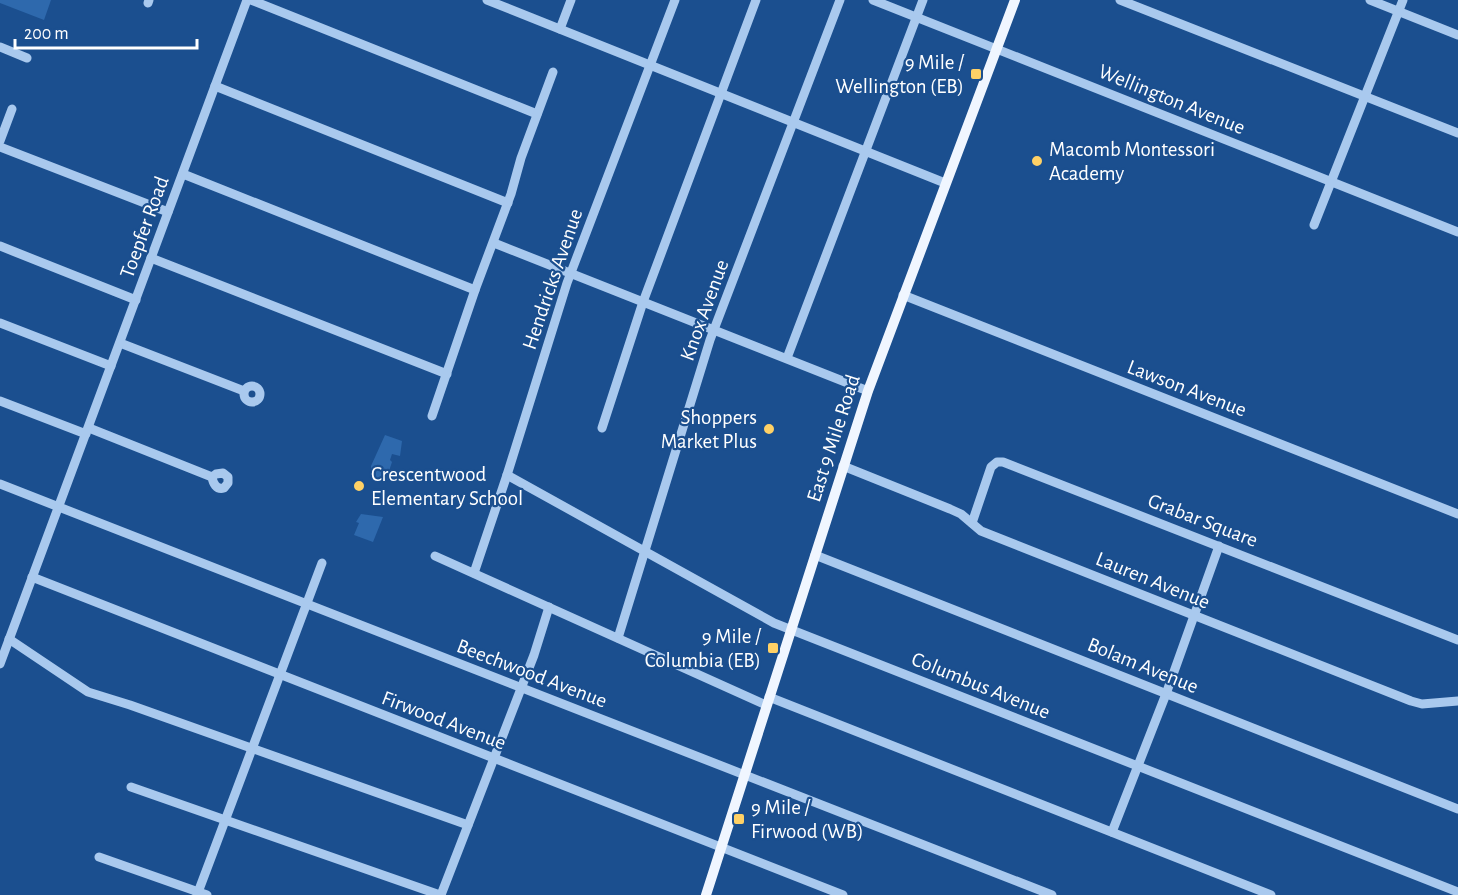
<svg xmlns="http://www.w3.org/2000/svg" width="1458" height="895" font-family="'Alegreya Sans',sans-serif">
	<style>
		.green { fill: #2e69ad }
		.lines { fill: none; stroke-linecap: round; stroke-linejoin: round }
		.minor { stroke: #a9c9ee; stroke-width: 9 }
		.major { stroke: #f0f6ff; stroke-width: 10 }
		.poi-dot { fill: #ffd166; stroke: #1b4f8f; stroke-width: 2 }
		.labels { text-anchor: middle; stroke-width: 4.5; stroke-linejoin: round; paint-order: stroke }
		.poi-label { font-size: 21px; fill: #fff; stroke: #1b4f8f; text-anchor: end }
		.street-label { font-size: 21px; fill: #fff; stroke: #1b4f8f }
	</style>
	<rect width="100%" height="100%" fill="#1b4f8f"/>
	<g class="green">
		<polygon points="0,0 51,0 44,20 0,3"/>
		<polygon points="385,435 402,441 400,456 392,454 390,460 392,462 387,477 389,479 383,482 375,476 376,472 371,469 371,466"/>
		<polygon points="361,514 383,517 373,542 354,535 359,523 356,522"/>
	</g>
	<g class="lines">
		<g class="minor">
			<polyline points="251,0 537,114"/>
			<polyline points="487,0 945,183"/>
			<polyline points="873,0 1458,232"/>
			<polyline points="1120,0 1458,133"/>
			<polyline points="1370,0 1458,35"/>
			<polyline points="148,3 149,0"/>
			<polyline points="560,29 571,0"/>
			<polyline points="0,47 27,58"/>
			<polyline points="215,86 508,203"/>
			<polyline points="0,141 12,109"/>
			<polyline points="0,147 168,212"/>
			<polyline points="183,174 475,290"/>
			<polyline points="1314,225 1403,0"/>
			<polyline points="494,243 868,391"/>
			<polyline points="0,246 136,300"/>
			<polyline points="151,258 447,374"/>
			<polyline points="903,295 1458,514"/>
			<polyline points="0,323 111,366"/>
			<polyline points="120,343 244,391"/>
			<polyline points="787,358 923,0"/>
			<circle cx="252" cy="394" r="8"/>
			<polyline points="0,401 86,434"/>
			<polyline points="432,416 475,290 511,194 521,158 553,72"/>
			<path d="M89 428 212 477 216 474 223 473 228 477V483L224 488C216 490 213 483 212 477"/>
			<polyline points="602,428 643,302 756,0"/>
			<polyline points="843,466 950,509 961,514 981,531 1411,701 1422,704 1458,701"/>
			<polyline points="507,475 774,623 1458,892"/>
			<polyline points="0,484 1052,895"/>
			<polyline points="972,523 991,467 997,462 1003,462 1458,640"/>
			<polyline points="815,555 1458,809"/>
			<polyline points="435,556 766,705"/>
			<polyline points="474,573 507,475 567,283 675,0"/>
			<polyline points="32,577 843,895"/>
			<polyline points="618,638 710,340 840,0"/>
			<polyline points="9,639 88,692 130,705 468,825"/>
			<polyline points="0,664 247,0"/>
			<polyline points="769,697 1271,895"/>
			<polyline points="131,787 440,895"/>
			<polyline points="1112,832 1166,694 1219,546"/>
			<polyline points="99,857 207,895"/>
			<polyline points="197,895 322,563"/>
			<polyline points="441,895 534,655 549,607"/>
		</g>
		<polyline class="major" points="706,895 868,391 1015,0"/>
	</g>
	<g class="poi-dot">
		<rect x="970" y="68" width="12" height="12" rx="3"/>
		<circle cx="1037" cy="161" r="6"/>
		<circle cx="769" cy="429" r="6"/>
		<circle cx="359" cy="486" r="6"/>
		<rect x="767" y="642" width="12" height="12" rx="3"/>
		<rect x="733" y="813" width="12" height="12" rx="3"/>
	</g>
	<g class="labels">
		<g class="poi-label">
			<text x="964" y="69">9 Mile /<tspan x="964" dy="24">Wellington (EB)</tspan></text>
			<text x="1049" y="156" text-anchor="start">Macomb Montessori<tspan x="1049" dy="24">Academy</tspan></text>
			<text x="757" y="424">Shoppers<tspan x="757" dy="24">Market Plus</tspan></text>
			<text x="371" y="481" text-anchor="start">Crescentwood<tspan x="371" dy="24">Elementary School</tspan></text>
			<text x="761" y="643">9 Mile /<tspan x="761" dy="24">Columbia (EB)</tspan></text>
			<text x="751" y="814" text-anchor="start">9 Mile /<tspan x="751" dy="24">Firwood (WB)</tspan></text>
		</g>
		<g class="street-label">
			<text transform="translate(1172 99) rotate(22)" y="7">Wellington Avenue</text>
			<text transform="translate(144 227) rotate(-70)" y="7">Toepfer Road</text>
			<text transform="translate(552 279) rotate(-71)" y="7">Hendricks Avenue</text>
			<text transform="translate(704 310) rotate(-70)" y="7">Knox Avenue</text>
			<text transform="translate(1187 388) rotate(21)" y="7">Lawson Avenue</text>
			<text transform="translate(833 438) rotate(-72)" y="7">East 9 Mile Road</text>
			<text transform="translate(1203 520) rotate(21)" y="7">Grabar Square</text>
			<text transform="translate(1153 580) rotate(22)" y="7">Lauren Avenue</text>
			<text transform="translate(1143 665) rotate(22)" y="7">Bolam Avenue</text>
			<text transform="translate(532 673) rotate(21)" y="7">Beechwood Avenue</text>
			<text transform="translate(981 685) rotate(22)" y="7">Columbus Avenue</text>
			<text transform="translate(444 720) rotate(21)" y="7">Firwood Avenue</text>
		</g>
	</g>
	<path d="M15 39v9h182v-9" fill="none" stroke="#ffffff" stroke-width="3"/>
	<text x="24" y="39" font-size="18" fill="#ffffff" stroke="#1b4f8f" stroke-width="4.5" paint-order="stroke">200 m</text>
</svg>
